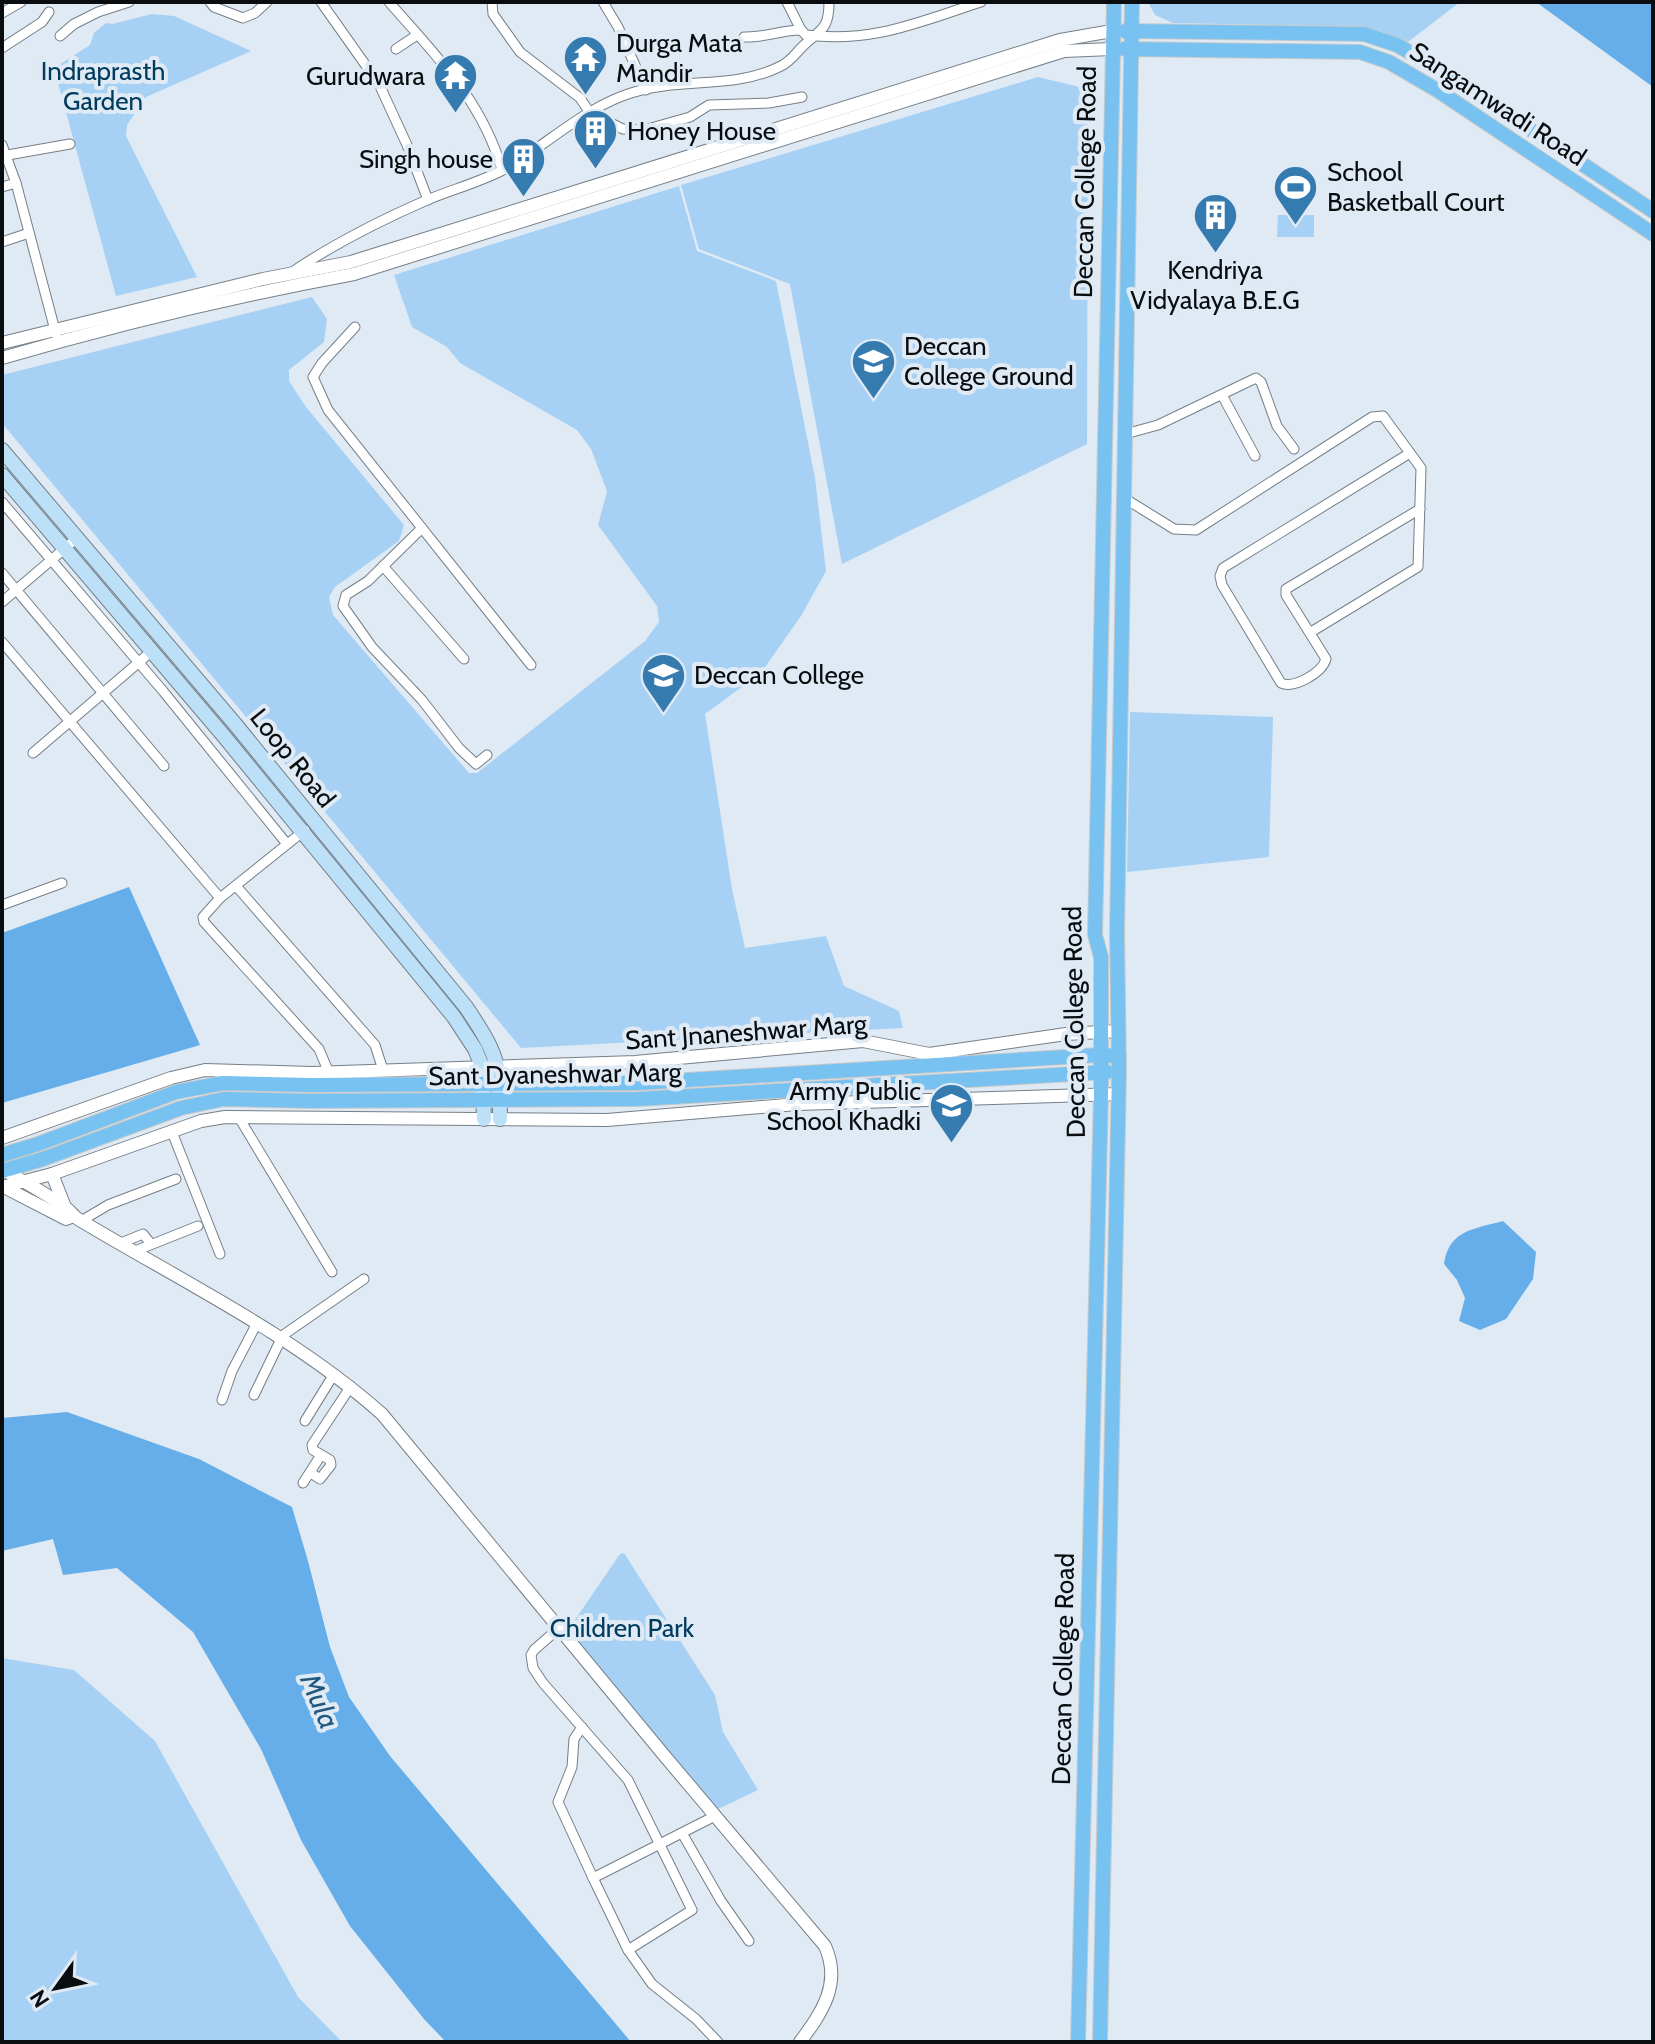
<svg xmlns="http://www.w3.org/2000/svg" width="1655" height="2044" font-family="Cabin,sans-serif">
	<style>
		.green { fill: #a7d1f4 }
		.water { fill: #65aee9 }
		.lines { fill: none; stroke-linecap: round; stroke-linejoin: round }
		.minor-casing { stroke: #757f87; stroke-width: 11 }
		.tertiary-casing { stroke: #757f87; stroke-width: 14 }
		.secondary-casing { stroke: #757f87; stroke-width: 16 }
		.primary-casing { stroke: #c9caca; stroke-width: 16 }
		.minor { stroke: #fff; stroke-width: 9 }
		.tertiary { stroke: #fff; stroke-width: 12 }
		.secondary { stroke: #bce0f8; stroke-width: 14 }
		.primary { stroke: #78c2f2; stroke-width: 14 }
		.labels { text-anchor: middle; stroke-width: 8; stroke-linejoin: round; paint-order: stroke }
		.poi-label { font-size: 26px; fill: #090d10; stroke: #dfeaf4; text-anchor: start }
		.park-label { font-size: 26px; fill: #003b60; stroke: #dfeaf4 }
		.street-label { font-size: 26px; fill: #090d10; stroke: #dfeaf4 }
		.water-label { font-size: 28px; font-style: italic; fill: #22577e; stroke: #dfeaf4 }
	</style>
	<rect width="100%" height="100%" fill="#dfeaf4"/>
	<g class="green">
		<polygon points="1148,2 1460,2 1408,42 1364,27 1173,23 1155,15"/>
		<polygon points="152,14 174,16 251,51 146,97 127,125 126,136 197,277 116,296 54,68 90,45 94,33 106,23 112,24"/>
		<polygon points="1038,77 1088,89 1087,444 842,564 790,284 699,249 681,185"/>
		<polygon points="679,186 697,251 776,281 815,478 826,571 801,616 761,673 705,714 732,889 745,948 826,936 844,986 899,1011 903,1028 521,1048 2,423 2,375 312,297 327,319 324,342 289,370 289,381 306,407 404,525 399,541 335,587 329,597 333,615 469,773 477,773 645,641 659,622 657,606 598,525 607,491 591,449 577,430 460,363 447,347 412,327 394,275"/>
		<polygon points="1278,215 1314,215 1314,237 1277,237"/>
		<polygon points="1130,712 1273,717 1269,857 1127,872"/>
		<polygon points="624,1553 715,1695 723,1732 758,1790 716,1810 568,1630 620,1554"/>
		<polygon points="2,1658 74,1670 155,1741 298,1997 342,2042 2,2042"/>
	</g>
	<g class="water">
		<polygon points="1536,2 1653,2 1653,87"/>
		<polygon points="129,887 200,1045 2,1103 2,933"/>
		<path d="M1503 1221 1536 1252 1533 1279 1506 1319 1480 1330 1459 1321 1465 1298 1457 1280 1444 1264C1449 1230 1474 1229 1503 1221Z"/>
		<polygon points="67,1412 199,1459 292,1507 308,1561 330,1647 349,1697 390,1756 631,2042 446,2042 424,2019 350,1926 301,1840 261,1749 193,1632 117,1568 63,1575 53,1539 2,1551 2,1418"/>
	</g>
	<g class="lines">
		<defs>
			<g id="minor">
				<polyline points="210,2 214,7 243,18 255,13 267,2"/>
				<polyline points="321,2 379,84 407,145 428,200"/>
				<path d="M389 2C436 56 482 100 502 170"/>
				<polyline points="492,2 493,14 520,52 580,98 590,113 623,129 644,130 690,117 709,105 769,103 802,97"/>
				<polyline points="603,2 618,27 646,90"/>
				<path d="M787 2 801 30 806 35C874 43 918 22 981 2"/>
				<polyline points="2,13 21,2"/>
				<polyline points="60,36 74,24 98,12 129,2"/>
				<path d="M744 37C764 38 781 30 801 30"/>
				<polyline points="2,48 42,22 49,12"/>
				<polyline points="396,49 417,35"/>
				<polyline points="2,145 16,183 56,334"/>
				<polyline points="2,156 70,144"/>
				<polyline points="2,187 16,183"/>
				<polyline points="2,242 29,233"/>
				<path d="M292 272C334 244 381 220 427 200 451 190 477 183 501 171 545 147 583 108 631 93 680 77 734 90 781 66 790 62 796 53 803 46 821 29 829 30 829 2"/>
				<polyline points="355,327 322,363 313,377 328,410 531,665"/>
				<polyline points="1222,395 1255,456"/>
				<polyline points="1125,434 1158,425 1256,378 1261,382 1277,426 1294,449"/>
				<path d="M1410 453 1223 568 1220 576 1222 585 1281 683C1294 689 1322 673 1326 659L1286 595V589L1420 509"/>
				<polyline points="1124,498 1174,529 1196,530 1372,417 1383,416 1421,468 1418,567 1311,632"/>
				<polyline points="2,502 163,691 287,844"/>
				<polyline points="422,528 368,581 346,595 343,606 372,647 422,700 459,748 476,764 487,755"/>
				<polyline points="383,566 464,659"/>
				<polyline points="2,573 164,766"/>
				<polyline points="2,602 77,538"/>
				<polyline points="2,642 220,898"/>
				<polyline points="33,753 152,651"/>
				<polyline points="305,830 220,898 203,917 204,922 319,1049 329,1073"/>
				<polyline points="236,886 375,1045 383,1070"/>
				<polyline points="2,905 62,883"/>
				<polyline points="238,1116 332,1272"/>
				<polyline points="172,1132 220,1254"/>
				<polyline points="81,1221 108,1205 176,1179"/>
				<polyline points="121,1243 143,1234 151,1244"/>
				<polyline points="135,1251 198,1226"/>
				<polyline points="279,1338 364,1279"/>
				<polyline points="254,1395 281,1339"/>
				<polyline points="222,1400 232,1371 257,1323"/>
				<polyline points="305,1421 334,1374"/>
				<polyline points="311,1473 320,1479 331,1465 330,1460 313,1450 312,1445 351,1386"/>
				<polyline points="303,1483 321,1455"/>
				<polyline points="559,1628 534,1650 531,1655 533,1668 543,1683 628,1780 692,1910 628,1950"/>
				<polyline points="582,1727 574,1739 572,1767 558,1802 593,1878 715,1816"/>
				<polyline points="682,1833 721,1901 749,1941"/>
				<polyline points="593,1878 628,1950 652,1984 696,2019 718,2042"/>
			</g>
			<g id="tertiary">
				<polyline points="2,343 263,279 351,262 1060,40 1112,31"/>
				<path d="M2 358C118 324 235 296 354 274L1064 51 1112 49"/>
				<polyline points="2,1138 171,1078 205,1070 312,1073 635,1062 863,1041 929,1054 1066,1034 1119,1031"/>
				<path d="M2 1169C23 1181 45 1193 65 1207 71 1211 73 1216 78 1219 181 1281 292 1334 382 1414L663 1754 825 1946C842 1984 822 2012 800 2042"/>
				<polyline points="52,1174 65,1207"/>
				<polyline points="2,1186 66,1219 74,1216"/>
				<polyline points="2,1187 52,1174 201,1121 225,1117 607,1120 797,1104 1119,1094"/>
			</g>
			<g id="secondary">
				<path d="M2 450 235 724 466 1007C498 1055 500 1062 500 1119"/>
				<polyline points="2,475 223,735 454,1017 475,1049 482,1066 484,1119"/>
			</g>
			<g id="primary">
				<polyline points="1125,31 1364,34 1397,45 1447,74 1653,211"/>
				<polyline points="1124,49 1360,52 1389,62 1437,90 1653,234"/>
				<polyline points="2,1155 38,1144 176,1092 223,1083 311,1085 638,1083 1099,1055 1119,1056"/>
				<polyline points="2,1171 43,1159 181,1108 224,1099 310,1101 638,1099 1107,1072"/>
				<polyline points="1078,2042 1101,1094 1101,957 1095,935 1114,2"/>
				<polyline points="1100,2042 1119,1071 1117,933 1132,2"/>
			</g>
		</defs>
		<use href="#minor" class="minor-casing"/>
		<use href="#tertiary" class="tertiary-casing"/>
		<use href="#secondary" class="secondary-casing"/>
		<use href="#primary" class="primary-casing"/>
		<use href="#minor" class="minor"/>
		<use href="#tertiary" class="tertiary"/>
		<use href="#secondary" class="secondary"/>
		<use href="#primary" class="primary"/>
	</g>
	<defs>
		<symbol id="temple-pin" viewBox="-11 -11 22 30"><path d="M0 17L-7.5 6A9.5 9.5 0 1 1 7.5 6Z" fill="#357bb0" stroke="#dfeaf4"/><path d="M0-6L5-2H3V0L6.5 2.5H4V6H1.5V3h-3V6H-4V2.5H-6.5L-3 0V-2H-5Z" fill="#fff"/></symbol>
		<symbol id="building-pin" viewBox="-11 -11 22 30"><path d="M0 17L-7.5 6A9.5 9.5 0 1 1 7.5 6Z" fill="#357bb0" stroke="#dfeaf4"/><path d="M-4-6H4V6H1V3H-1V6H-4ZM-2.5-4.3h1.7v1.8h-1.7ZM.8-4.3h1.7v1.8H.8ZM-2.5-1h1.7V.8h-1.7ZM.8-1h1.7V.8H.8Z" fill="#fff"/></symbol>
		<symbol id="stadium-pin" viewBox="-11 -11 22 30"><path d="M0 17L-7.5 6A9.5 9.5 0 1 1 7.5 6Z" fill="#357bb0" stroke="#dfeaf4"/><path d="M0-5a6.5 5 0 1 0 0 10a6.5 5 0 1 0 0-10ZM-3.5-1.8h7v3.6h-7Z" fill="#fff"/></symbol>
		<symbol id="university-pin" viewBox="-11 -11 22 30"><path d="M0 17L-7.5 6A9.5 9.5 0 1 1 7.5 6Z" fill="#357bb0" stroke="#dfeaf4"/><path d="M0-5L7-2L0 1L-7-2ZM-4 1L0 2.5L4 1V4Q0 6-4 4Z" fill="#fff"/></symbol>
		<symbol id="school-pin" viewBox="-11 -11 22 30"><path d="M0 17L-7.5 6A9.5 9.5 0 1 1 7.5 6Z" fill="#357bb0" stroke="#dfeaf4"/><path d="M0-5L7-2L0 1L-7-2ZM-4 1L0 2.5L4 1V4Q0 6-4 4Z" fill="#fff"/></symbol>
	</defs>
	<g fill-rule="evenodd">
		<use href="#temple-pin" x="560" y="32" width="51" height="69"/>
		<use href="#temple-pin" x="430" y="50" width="51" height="69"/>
		<use href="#building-pin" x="570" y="106" width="51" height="69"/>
		<use href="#building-pin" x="498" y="134" width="51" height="69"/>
		<use href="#stadium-pin" x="1270" y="162" width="51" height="69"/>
		<use href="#building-pin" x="1190" y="190" width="51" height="69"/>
		<use href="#university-pin" x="848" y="336" width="51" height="69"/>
		<use href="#university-pin" x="638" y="650" width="51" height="69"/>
		<use href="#school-pin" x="926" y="1080" width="51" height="69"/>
	</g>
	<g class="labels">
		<g class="poi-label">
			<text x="616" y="52">Durga Mata<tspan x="616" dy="30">Mandir</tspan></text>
			<text x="425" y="85" text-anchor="end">Gurudwara</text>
			<text x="627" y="140">Honey House</text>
			<text x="493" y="168" text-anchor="end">Singh house</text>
			<text x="1327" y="181">School<tspan x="1327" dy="30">Basketball Court</tspan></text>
			<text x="1215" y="279" text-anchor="middle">Kendriya<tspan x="1215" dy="30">Vidyalaya B.E.G</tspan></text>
			<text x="904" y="355">Deccan<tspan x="904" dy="30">College Ground</tspan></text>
			<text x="694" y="684">Deccan College</text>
			<text x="921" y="1100" text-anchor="end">Army Public<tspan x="921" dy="30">School Khadki</tspan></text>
		</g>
		<g class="park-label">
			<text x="103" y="80">Indraprasth<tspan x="103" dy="30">Garden</tspan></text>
			<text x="622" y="1637">Children Park</text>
		</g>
		<g class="street-label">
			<text transform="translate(1498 104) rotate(33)" y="9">Sangamwadi Road</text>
			<text transform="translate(1085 182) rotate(-89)" y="9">Deccan College Road</text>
			<text transform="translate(293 758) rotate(51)" y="9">Loop Road</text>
			<text transform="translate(1074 1022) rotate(-91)" y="9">Deccan College Road</text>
			<text transform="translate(746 1032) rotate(-4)" y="9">Sant Jnaneshwar Marg</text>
			<text transform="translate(555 1074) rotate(-1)" y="9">Sant Dyaneshwar Marg</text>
			<text transform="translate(1063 1669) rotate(-89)" y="9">Deccan College Road</text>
		</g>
		<g class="water-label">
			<text transform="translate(320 1701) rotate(67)" y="10">Mula</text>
		</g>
	</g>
	<rect width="1655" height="2044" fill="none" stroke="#090d10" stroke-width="8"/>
	<g transform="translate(56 1988) rotate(237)" stroke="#dfeaf4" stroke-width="6" paint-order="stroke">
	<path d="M0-6L14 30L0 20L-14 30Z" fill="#090d10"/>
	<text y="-12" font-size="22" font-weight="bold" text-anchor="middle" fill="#090d10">N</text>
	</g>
</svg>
